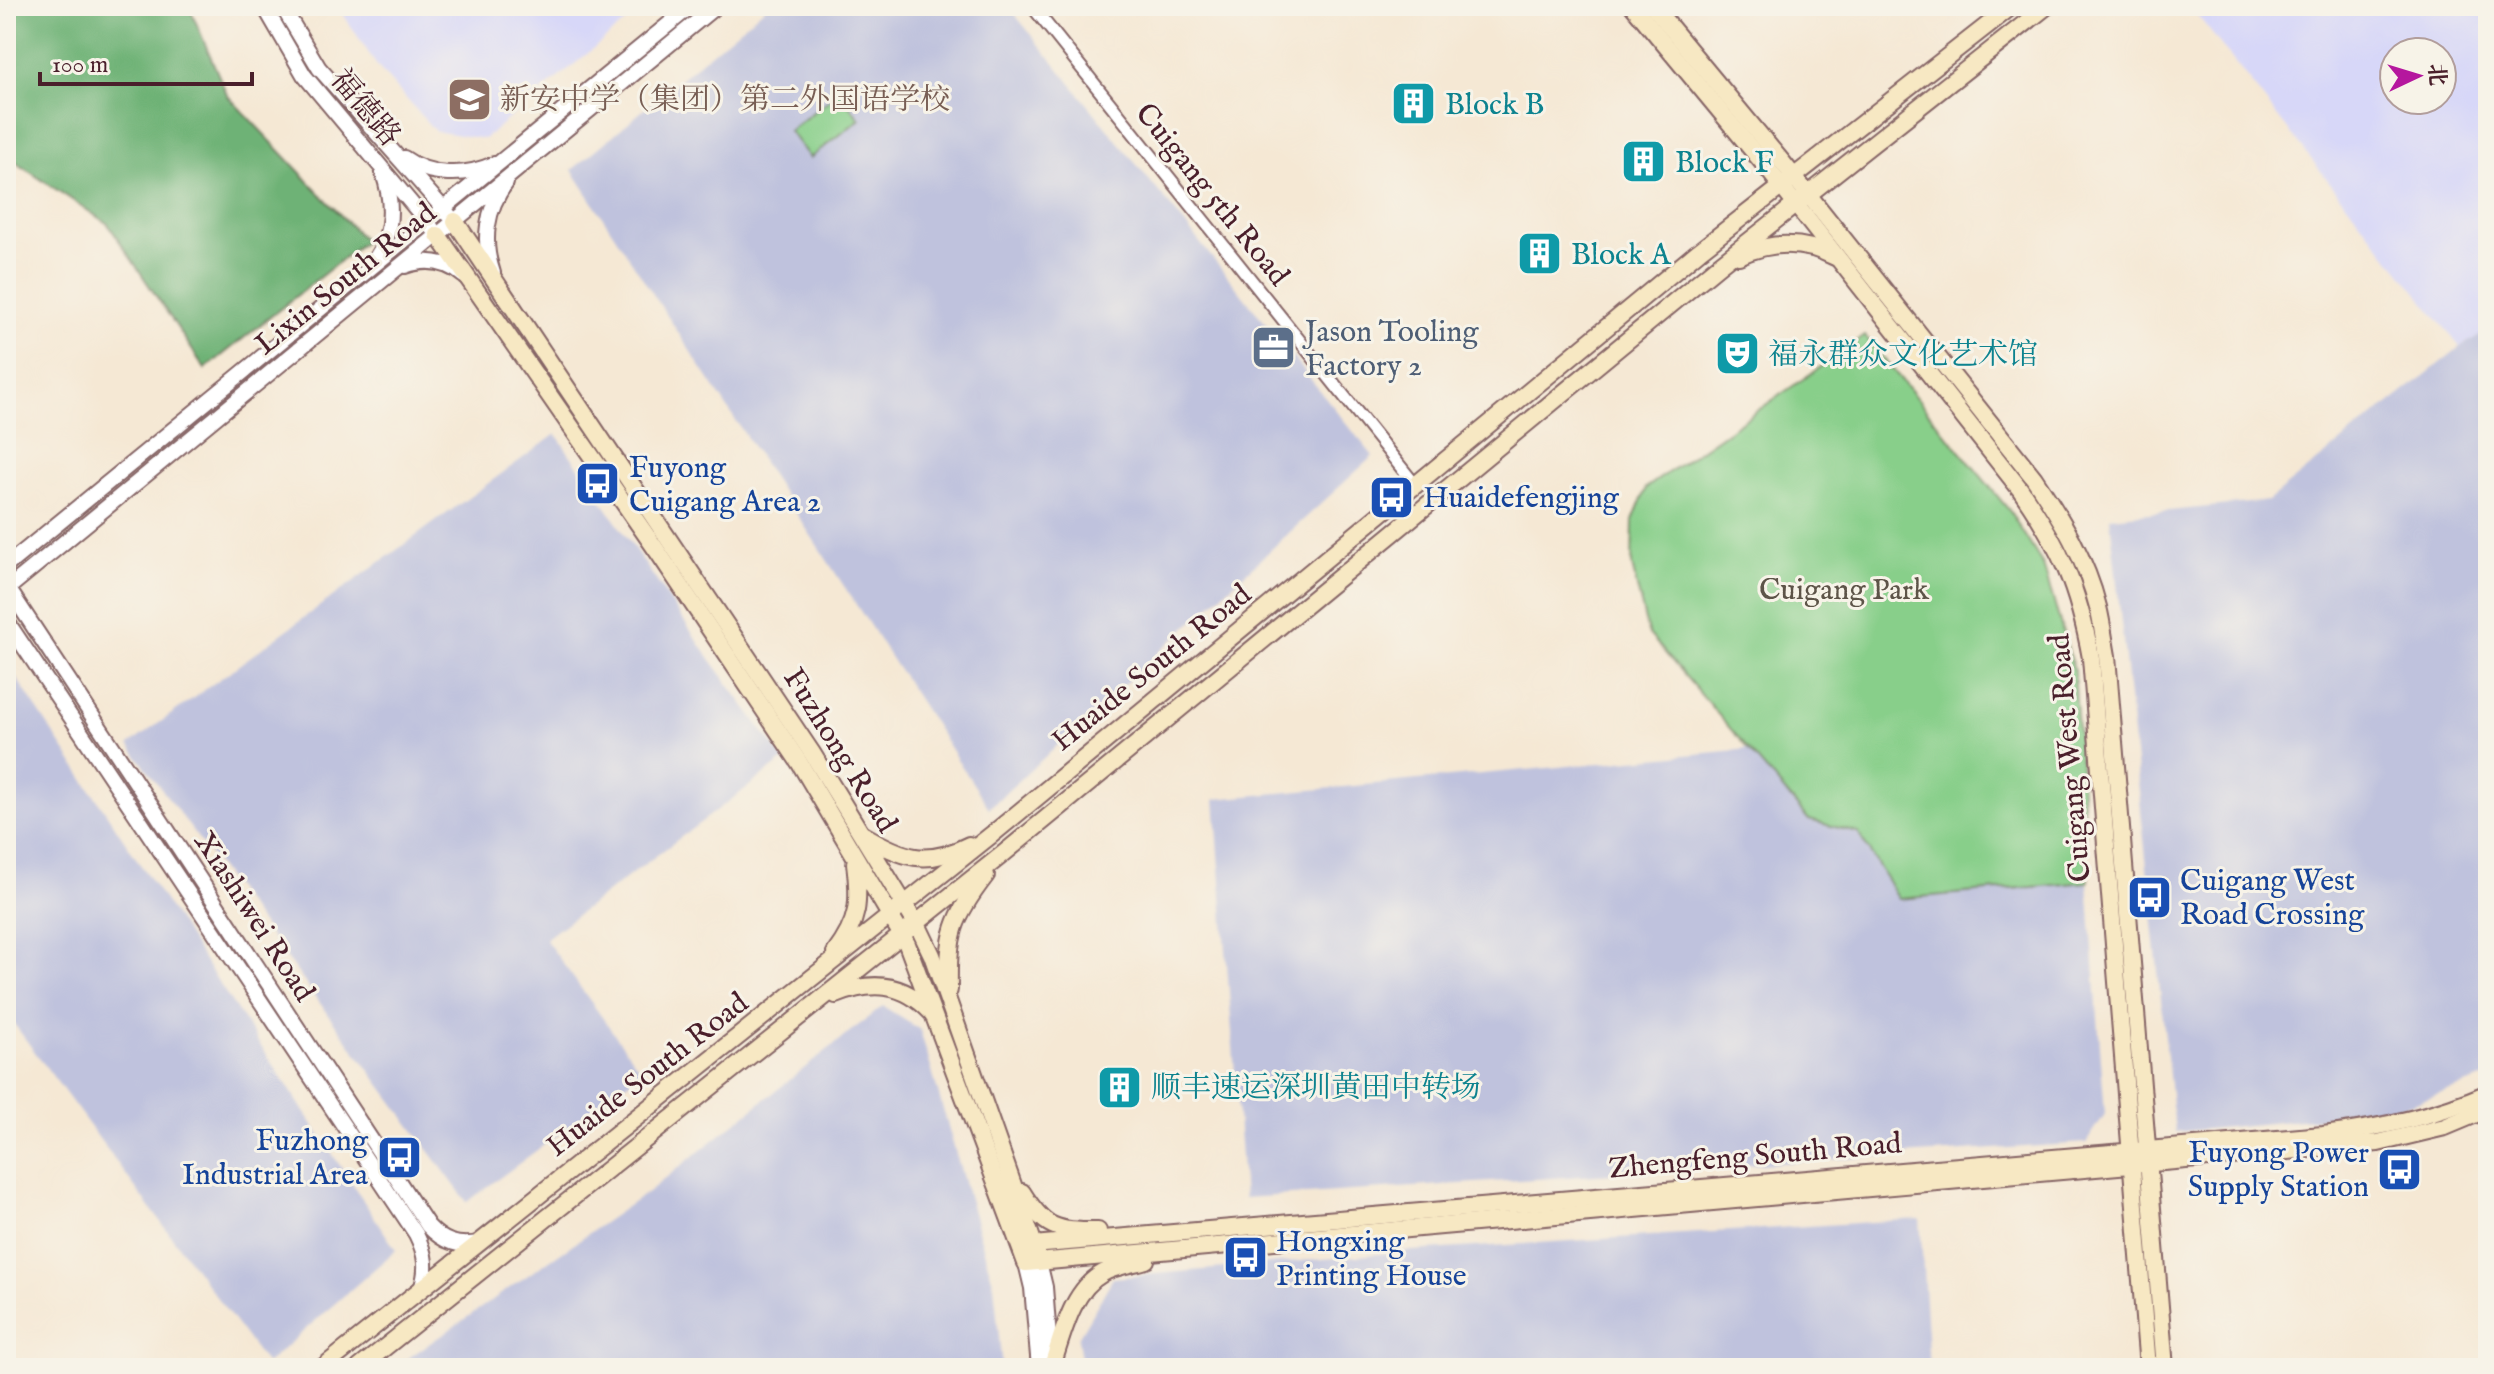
<svg xmlns="http://www.w3.org/2000/svg" width="2494" height="1374" font-family="'IM FELL English','Noto Serif SC',serif">
	<style>
		.built { fill: #d7d7f8; fill-rule: evenodd }
		.industrial { fill: #bfc2dd }
		.green { fill: #88cf8a; stroke: #69775a; stroke-width: 2 }
		.forest { fill: #6eb276; stroke: #5c6850; stroke-width: 2 }
		.lines { fill: none; stroke-linecap: round; stroke-linejoin: round }
		.minor-casing { stroke: #866566; stroke-width: 15 }
		.tertiary-casing { stroke: #866566; stroke-width: 18 }
		.secondary-casing { stroke: #866566; stroke-width: 20 }
		.minor { stroke: #fff; stroke-width: 11 }
		.tertiary { stroke: #fff; stroke-width: 14 }
		.secondary { stroke: #f7e8c3; stroke-width: 16 }
		.labels { text-anchor: middle; stroke-width: 6; stroke-linejoin: round; paint-order: stroke }
		.education-label { font-size: 30px; fill: #785e54; stroke: #f7f3e8; text-anchor: start }
		.culture-label { font-size: 30px; fill: #0d838f; stroke: #f7f3e8; text-anchor: start }
		.street-label { font-size: 30px; fill: #4a1f2b; stroke: #f7f3e8 }
		.service-label { font-size: 30px; fill: #4e5e75; stroke: #f7f3e8; text-anchor: start }
		.transit-label { font-size: 30px; fill: #164399; stroke: #f7f3e8; text-anchor: start }
		.park-label { font-size: 30px; fill: #5d5448; stroke: #f7f3e8 }
	</style>
	<rect width="100%" height="100%" fill="#f7f3e8"/>
	<filter id="ink" filterUnits="userSpaceOnUse"><feTurbulence type="fractalNoise" baseFrequency=".0125" numOctaves="2"/><feDisplacementMap in="SourceGraphic" scale="16" xChannelSelector="R" yChannelSelector="G"/><feConvolveMatrix kernelMatrix="1 2 1 2 8 2 1 2 1" color-interpolation-filters="sRGB"/></filter>
	<filter id="wash" filterUnits="userSpaceOnUse"><feTurbulence type="fractalNoise" baseFrequency=".006" numOctaves="4" result="noise"/><feDisplacementMap in="SourceGraphic" scale="32" xChannelSelector="R" yChannelSelector="G"/><feGaussianBlur stdDeviation="1.8" result="paint"/><feColorMatrix in="noise" values="0 0 0 0 0 0 0 0 0 0 0 0 0 0 0 0 0 1.4 0 .05"/><feComposite in="paint" operator="in"/></filter>
	<g filter="url(#wash)">
		<rect width="100%" height="100%" fill="#f5e8d4"/>
		<g class="built">
			<polygon points="338,6 645,6 484,139 435,131 377,66"/>
			<path d="M2190 6H2488V330L2460 347ZM2394 52H2442V100H2394Z"/>
		</g>
		<g class="industrial">
			<polygon points="767,6 1008,6 1373,456 989,808 572,170"/>
			<polygon points="2488,330 2488,1077 2387,1112 2175,1132 2110,517 2268,501 2460,347"/>
			<polygon points="556,434 708,656 784,760 545,939 642,1072 467,1202 129,745"/>
			<polygon points="6,662 396,1250 266,1364 6,1013"/>
			<polygon points="1749,749 1809,820 1858,833 1899,899 2088,882 2105,1114 2086,1143 1244,1198 1215,799"/>
			<polygon points="883,1006 920,1030 994,1285 1002,1368 394,1368 648,1192"/>
			<polygon points="1920,1219 1929,1368 1082,1368 1078,1338 1113,1278 1412,1251"/>
		</g>
		<g class="green">
			<polygon points="839,92 860,119 810,158 789,131"/>
			<polygon points="1865,336 2009,510 2043,565 2074,670 2088,882 1899,899 1858,833 1809,820 1648,633 1632,566 1633,521 1646,488"/>
		</g>
		<polygon class="forest" points="6,6 189,6 227,95 365,241 205,369 108,224 6,156"/>
	</g>
	<g filter="url(#ink)">
		<g class="lines">
			<defs>
				<polyline id="minor" points="1032,6 1416,486"/>
				<g id="tertiary">
					<polyline points="264,6 304,75 432,228"/>
					<polyline points="282,6 319,68 449,215"/>
					<path d="M404 158C430 177 465 177 494 164"/>
					<path d="M372 263C393 236 394 205 383 173"/>
					<path d="M405 266C427 258 446 261 464 276"/>
					<path d="M493 273C482 242 486 209 506 183"/>
					<polyline points="6,566 691,6"/>
					<path d="M6 585 428 1226C443 1242 457 1247 479 1243"/>
					<polyline points="6,590 716,6"/>
					<path d="M6 620 416 1234C426 1254 428 1269 421 1289"/>
					<polyline points="1039,1262 1045,1287 1051,1364"/>
					<polyline points="1026,1263 1032,1288 1039,1368"/>
				</g>
				<g id="secondary">
					<path d="M1633 6 1763 163 2020 489C2061 548 2078 587 2091 658L2148 1368"/>
					<path d="M1653 6 1783 163 2034 478C2061 518 2086 559 2098 607 2102 623 2104 640 2107 656L2165 1368"/>
					<polyline points="455,221 812,753 920,930 932,955 1037,1253"/>
					<polyline points="438,235 658,552 799,762 907,944 1026,1263 2378,1143 2445,1127 2488,1109"/>
					<path d="M1739 256C1771 241 1804 241 1835 257"/>
					<path d="M864 835C903 858 926 867 969 845"/>
					<path d="M835 953C859 921 860 902 855 863"/>
					<path d="M949 990C948 934 952 919 986 875"/>
					<path d="M836 995C872 980 904 983 931 1012"/>
					<path d="M1022 1192C1045 1229 1056 1231 1098 1231"/>
					<path d="M1021 1246 2323 1135C2381 1128 2435 1116 2488 1093"/>
					<path d="M1052 1366C1063 1334 1071 1291 1103 1273 1115 1266 1133 1264 1146 1260"/>
					<polyline points="322,1368 995,832 1699,251 2012,6"/>
					<polyline points="359,1368 1003,854 1719,265 2047,6"/>
				</g>
			</defs>
			<use href="#minor" class="minor-casing"/>
			<use href="#tertiary" class="tertiary-casing"/>
			<use href="#secondary" class="secondary-casing"/>
			<use href="#minor" class="minor"/>
			<use href="#tertiary" class="tertiary"/>
			<use href="#secondary" class="secondary"/>
		</g>
	</g>
	<defs>
		<symbol id="school-square" viewBox="-11 -11 22 22"><rect x="-9" y="-9" width="18" height="18" rx="4" fill="#8d6e63" stroke="#f7f3e8"/><path d="M0-5L7-2L0 1L-7-2ZM-4 1L0 2.5L4 1V4Q0 6-4 4Z" fill="#fff"/></symbol>
		<symbol id="building-square" viewBox="-11 -11 22 22"><rect x="-9" y="-9" width="18" height="18" rx="4" fill="#0f9aa8" stroke="#f7f3e8"/><path d="M-4-6H4V6H1V3H-1V6H-4ZM-2.5-4.3h1.7v1.8h-1.7ZM.8-4.3h1.7v1.8H.8ZM-2.5-1h1.7V.8h-1.7ZM.8-1h1.7V.8H.8Z" fill="#fff"/></symbol>
		<symbol id="office-square" viewBox="-11 -11 22 22"><rect x="-9" y="-9" width="18" height="18" rx="4" fill="#5c6f8a" stroke="#f7f3e8"/><path d="M-6-3h4V-5.5h4V-3h4V5H-6ZM-1-4.5V-3h2v-1.5ZM-6 0V1H6V0Z" fill="#fff"/></symbol>
		<symbol id="theatre-square" viewBox="-11 -11 22 22"><rect x="-9" y="-9" width="18" height="18" rx="4" fill="#0f9aa8" stroke="#f7f3e8"/><path d="M-5-5.5Q0-4 5-5.5V0Q5 5 0 6Q-5 5-5 0ZM-3.3-2.5H-1v1.5H-3.3ZM1-2.5H3.3v1.5H1ZM-2.8 1Q0 5.5 2.8 1Z" fill="#fff"/></symbol>
		<symbol id="bus-square" viewBox="-11 -11 22 22"><rect x="-9" y="-9" width="18" height="18" rx="4" fill="#1a4fb4" stroke="#f7f3e8"/><path d="M-5-6H5V4H4V6H2V4H-2V6H-4V4H-5ZM-3.5-4V0h7V-4ZM-3.5 1.2v1.5H-2V1.2ZM2 1.2v1.5H3.5V1.2Z" fill="#fff"/></symbol>
	</defs>
	<g fill-rule="evenodd">
		<use href="#school-square" x="444" y="74" width="51" height="51"/>
		<use href="#building-square" x="1388" y="78" width="51" height="51"/>
		<use href="#building-square" x="1618" y="136" width="51" height="51"/>
		<use href="#building-square" x="1514" y="228" width="51" height="51"/>
		<use href="#office-square" x="1248" y="322" width="51" height="51"/>
		<use href="#theatre-square" x="1712" y="328" width="51" height="51"/>
		<use href="#bus-square" x="572" y="458" width="51" height="51"/>
		<use href="#bus-square" x="1366" y="472" width="51" height="51"/>
		<use href="#bus-square" x="2124" y="872" width="51" height="51"/>
		<use href="#building-square" x="1094" y="1062" width="51" height="51"/>
		<use href="#bus-square" x="374" y="1132" width="51" height="51"/>
		<use href="#bus-square" x="2374" y="1144" width="51" height="51"/>
		<use href="#bus-square" x="1220" y="1232" width="51" height="51"/>
	</g>
	<g class="labels">
		<g class="education-label">
			<text x="500" y="109">新安中学（集团）第二外国语学校</text>
		</g>
		<g class="culture-label">
			<text x="1445" y="114">Block B</text>
			<text x="1675" y="172">Block F</text>
			<text x="1571" y="264">Block A</text>
			<text x="1768" y="364">福永群众文化艺术馆</text>
			<text x="1151" y="1097">顺丰速运深圳黄田中转场</text>
		</g>
		<g class="street-label">
			<text transform="translate(366 107) rotate(50)" y="10">福德路</text>
			<text transform="translate(1213 194) rotate(51)" y="10">Cuigang 5th Road</text>
			<text transform="translate(345 278) rotate(-39)" y="10">Lixin South Road</text>
			<text transform="translate(1151 667) rotate(-39)" y="10">Huaide South Road</text>
			<text transform="translate(841 750) rotate(58)" y="10">Fuzhong Road</text>
			<text transform="translate(2069 758) rotate(-95)" y="10">Cuigang West Road</text>
			<text transform="translate(255 916) rotate(57)" y="10">Xiashiwei Road</text>
			<text transform="translate(647 1074) rotate(-38)" y="10">Huaide South Road</text>
			<text transform="translate(1755 1155) rotate(-5)" y="10">Zhengfeng South Road</text>
		</g>
		<g class="service-label">
			<text x="1305" y="341">Jason Tooling<tspan x="1305" dy="34">Factory 2</tspan></text>
		</g>
		<g class="transit-label">
			<text x="629" y="477">Fuyong<tspan x="629" dy="34">Cuigang Area 2</tspan></text>
			<text x="1423" y="507">Huaidefengjing</text>
			<text x="2180" y="890">Cuigang West<tspan x="2180" dy="34">Road Crossing</tspan></text>
			<text x="368" y="1150" text-anchor="end">Fuzhong<tspan x="368" dy="34">Industrial Area</tspan></text>
			<text x="2369" y="1162" text-anchor="end">Fuyong Power<tspan x="2369" dy="34">Supply Station</tspan></text>
			<text x="1276" y="1251">Hongxing<tspan x="1276" dy="34">Printing House</tspan></text>
		</g>
		<g class="park-label">
			<text x="1844" y="599">Cuigang Park</text>
		</g>
	</g>
	<rect width="2494" height="1374" fill="none" stroke="#f7f3e8" stroke-width="32"/>
	<g transform="translate(2418 76) rotate(86)"><circle r="38" fill="#f7f3e8" stroke="#b29e9c" stroke-width="2"/>
	<path d="M0-6L14 30L0 20L-14 30Z" fill="#b5179e"/>
	<text y="-12" font-size="22" font-weight="bold" text-anchor="middle" fill="#4a1f2b">北</text>
	</g>
	<path d="M40 72v12h212v-12" fill="none" stroke="#4a1f2b" stroke-width="4"/>
	<text x="52" y="72" font-size="24" fill="#4a1f2b" stroke="#f7f3e8" stroke-width="6" paint-order="stroke">100 m</text>
</svg>
